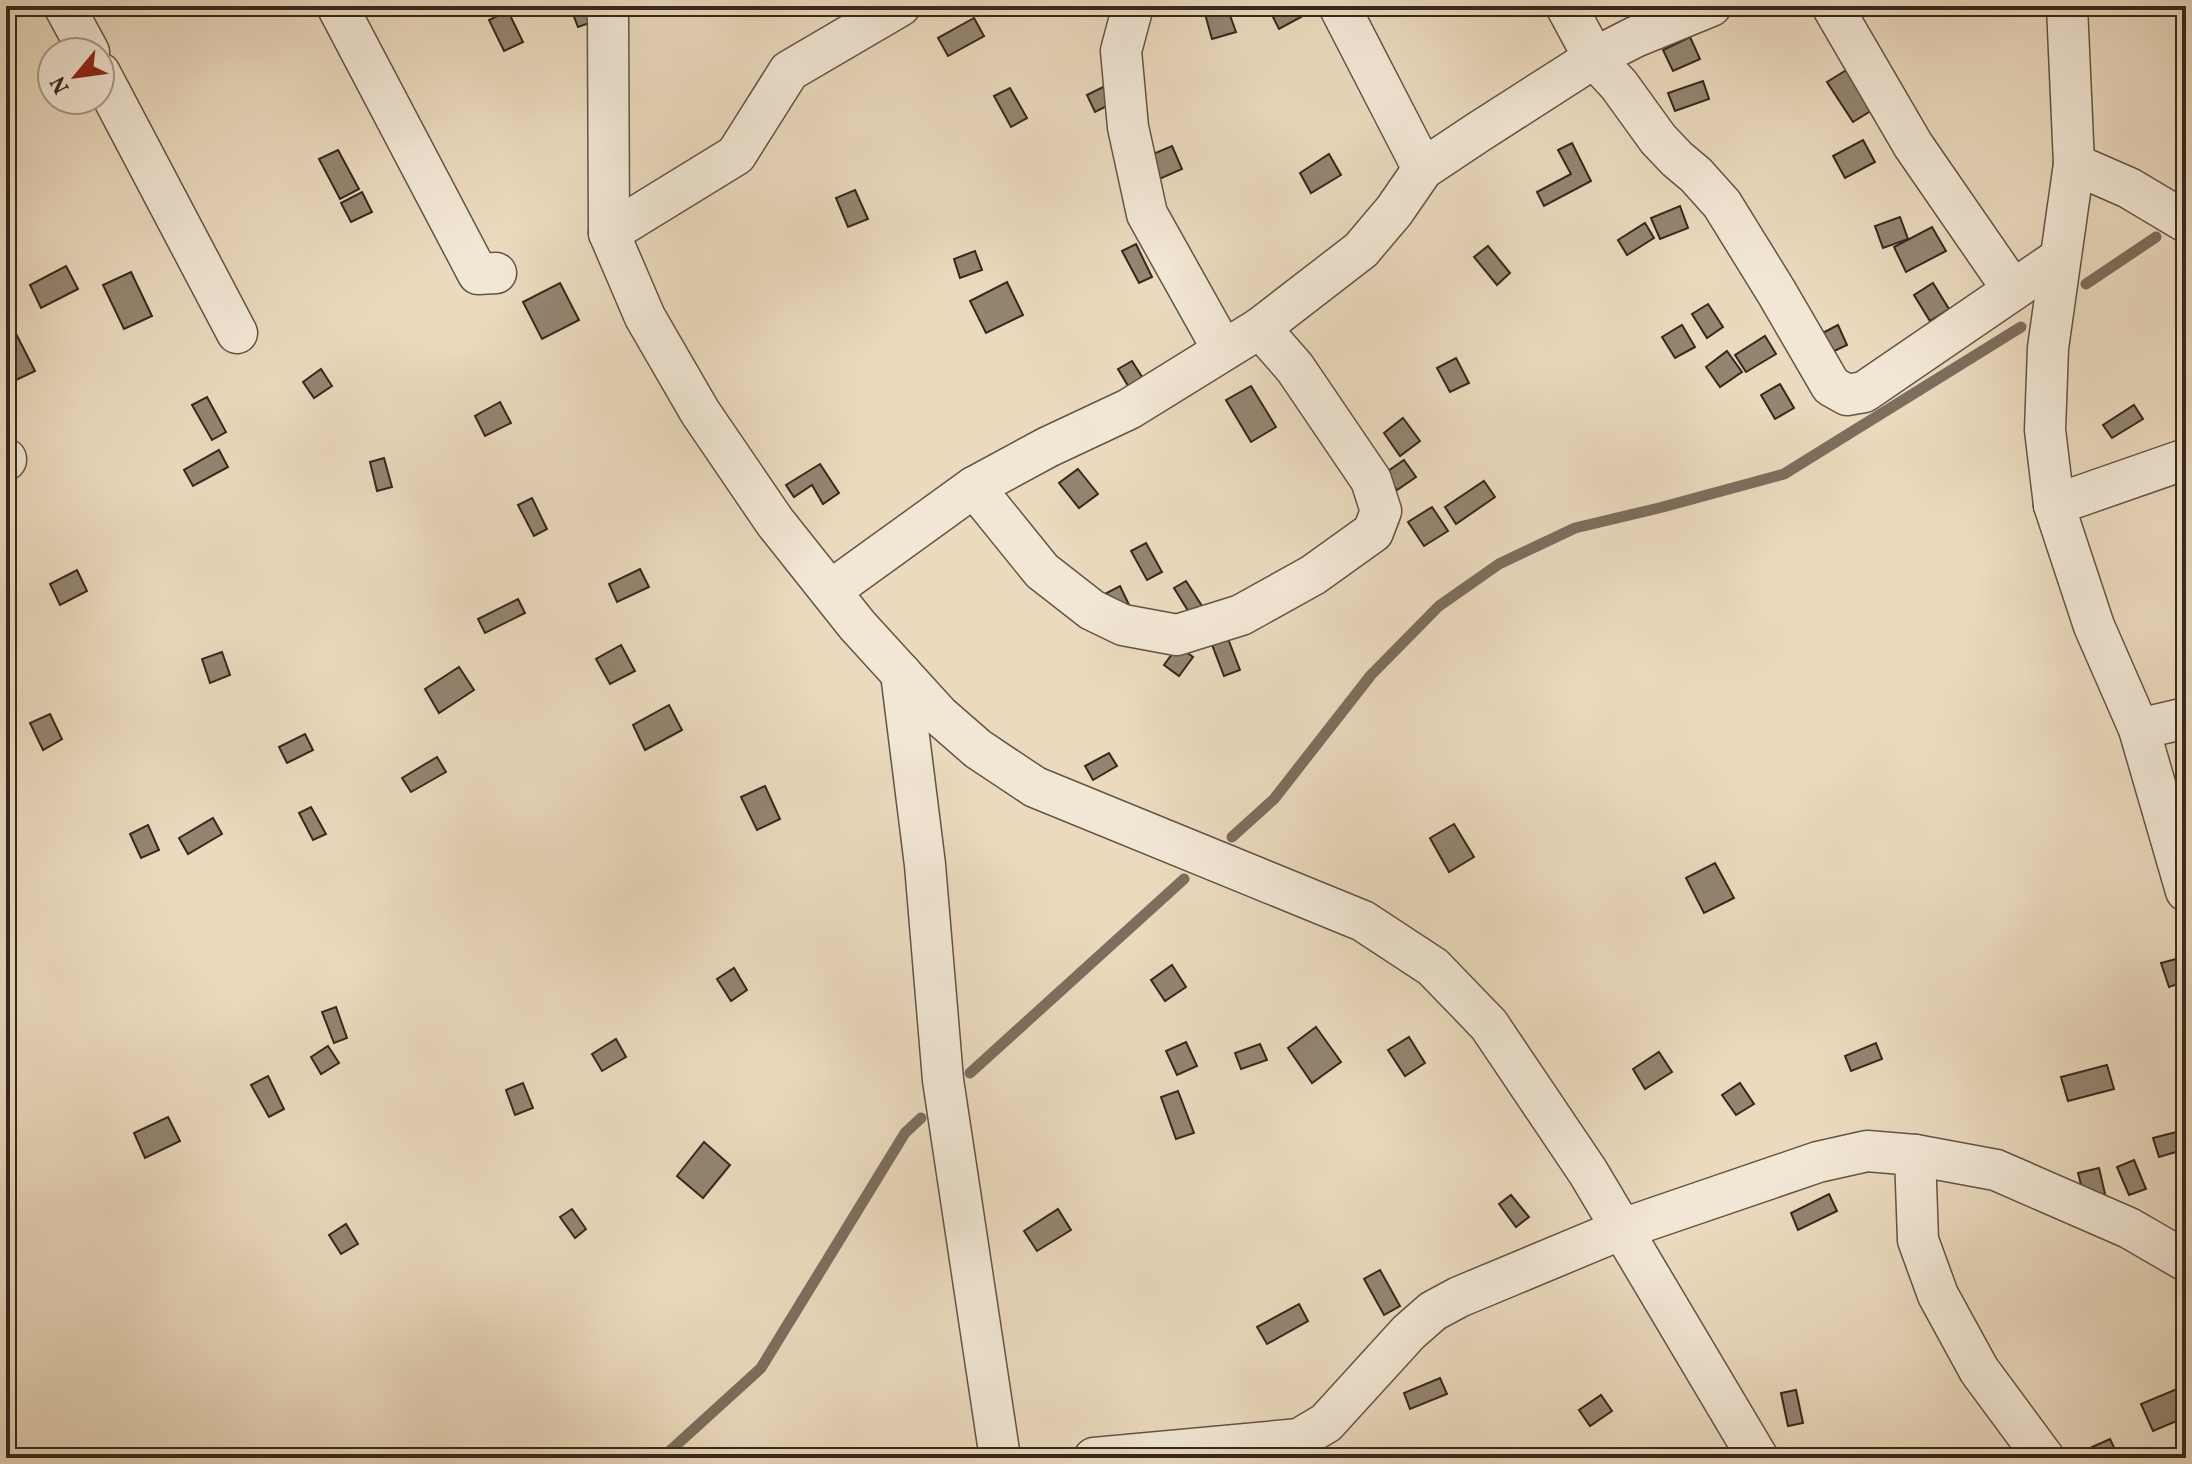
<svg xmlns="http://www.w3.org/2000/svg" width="2192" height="1464" font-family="Vollkorn,serif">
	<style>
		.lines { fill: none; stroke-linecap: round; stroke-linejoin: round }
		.stream { stroke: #7d6e5d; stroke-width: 11 }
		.building { fill: #948571; stroke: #36281d; stroke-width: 2 }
		.minor-casing { stroke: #635445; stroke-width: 43 }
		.minor { stroke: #f2e7d5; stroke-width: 40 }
	</style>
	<rect width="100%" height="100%" fill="#ebdabe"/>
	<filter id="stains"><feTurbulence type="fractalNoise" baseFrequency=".0025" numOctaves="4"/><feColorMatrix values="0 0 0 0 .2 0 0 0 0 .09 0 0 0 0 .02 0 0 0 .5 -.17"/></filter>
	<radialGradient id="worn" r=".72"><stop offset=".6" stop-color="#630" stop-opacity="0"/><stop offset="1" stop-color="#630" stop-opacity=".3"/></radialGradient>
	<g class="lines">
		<g class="stream">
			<polyline points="2086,284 2156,237"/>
			<polyline points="1232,837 1274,799 1371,675 1439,606 1499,564 1575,528 1659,508 1784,474 2021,327"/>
			<polyline points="970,1073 1184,879"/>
			<polyline points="662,1458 761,1368 905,1133 921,1118"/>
		</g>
	</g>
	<g class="building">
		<polygon points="579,6 593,6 598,20 578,27 571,9"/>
		<polygon points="1279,6 1309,6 1312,11 1279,29 1270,11"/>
		<polygon points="1515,6 1552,6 1517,15"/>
		<polygon points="1227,7 1236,32 1212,39 1205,14"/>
		<polygon points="508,11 523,42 504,51 489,20"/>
		<polygon points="974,18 984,36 948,56 938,38"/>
		<polygon points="1690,37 1700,59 1673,71 1663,50"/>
		<polygon points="1848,69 1874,109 1853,122 1827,82"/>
		<polygon points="1703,81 1709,99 1675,111 1668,93"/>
		<polygon points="1113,82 1121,99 1095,112 1087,95"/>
		<polygon points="1010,88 1027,118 1011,127 994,96"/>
		<polygon points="1863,140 1875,162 1845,178 1833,156"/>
		<polygon points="1572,143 1591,181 1544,206 1537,192 1571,174 1558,150"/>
		<polygon points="1172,146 1182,169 1157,180 1146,157"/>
		<polygon points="338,150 359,189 340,199 319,159"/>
		<polygon points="1329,154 1341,175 1311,193 1300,173"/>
		<polygon points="855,190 868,219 848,227 836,198"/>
		<polygon points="362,192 372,212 351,222 341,203"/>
		<polygon points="1680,206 1688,228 1660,239 1651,218"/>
		<polygon points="1900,217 1908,239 1883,248 1875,226"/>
		<polygon points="1645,223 1654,238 1627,255 1618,240"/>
		<polygon points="1932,227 1946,251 1906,272 1894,247"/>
		<polygon points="1136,244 1152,277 1139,283 1122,251"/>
		<polygon points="1488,246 1510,273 1497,285 1474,257"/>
		<polygon points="975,251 982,270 960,278 954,259"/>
		<polygon points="66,266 78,289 41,308 30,285"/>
		<polygon points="131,272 152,316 124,329 103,285"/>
		<polygon points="1007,282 1023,315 986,333 970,301"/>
		<polygon points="560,283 579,320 542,339 523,302"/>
		<polygon points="1933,283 1949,309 1930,321 1914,295"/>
		<polygon points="1708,304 1723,327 1707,338 1692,314"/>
		<polygon points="6,314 35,371 12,382 6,371"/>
		<polygon points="1682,325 1695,347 1675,358 1662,337"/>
		<polygon points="1838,325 1847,345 1826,355 1817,336"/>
		<polygon points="1765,336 1776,354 1746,372 1735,355"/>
		<polygon points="1727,351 1742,372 1720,387 1706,367"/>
		<polygon points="1456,358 1469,383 1450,392 1437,368"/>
		<polygon points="1132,361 1144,380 1130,389 1118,369"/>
		<polygon points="321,369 332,386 314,398 303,382"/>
		<polygon points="1780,384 1794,408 1775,419 1761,395"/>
		<polygon points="1251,386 1276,427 1251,442 1226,400"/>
		<polygon points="207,397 226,432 212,440 192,405"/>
		<polygon points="500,402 511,423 485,436 475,416"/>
		<polygon points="2134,405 2143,419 2112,438 2103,425"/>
		<polygon points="1403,418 1420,441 1400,456 1384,433"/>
		<polygon points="219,450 228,467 193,486 184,470"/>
		<polygon points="384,458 392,487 377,491 370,462"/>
		<polygon points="1404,460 1416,477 1397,490 1385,473"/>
		<polygon points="820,464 839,493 823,504 812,485 794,497 786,485"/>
		<polygon points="1078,469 1098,494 1079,508 1059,483"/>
		<polygon points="1484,481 1495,497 1456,524 1445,507"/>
		<polygon points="532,498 547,529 534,536 518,505"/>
		<polygon points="1432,507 1448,531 1424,546 1408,522"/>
		<polygon points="1146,543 1162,572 1147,580 1131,551"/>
		<polygon points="640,569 649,587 617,602 609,584"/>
		<polygon points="77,570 87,591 60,605 50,584"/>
		<polygon points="1186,581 1202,606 1190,614 1174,588"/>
		<polygon points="1120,586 1131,609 1091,601"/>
		<polygon points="518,599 525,613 485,633 478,619"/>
		<polygon points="1227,636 1240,670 1224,676 1211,642"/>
		<polygon points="621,645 635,671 610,684 596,659"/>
		<polygon points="1178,646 1193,657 1179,676 1164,665"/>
		<polygon points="222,652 230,675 210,683 202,659"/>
		<polygon points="459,667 474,690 439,713 425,689"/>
		<polygon points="669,705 682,730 645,750 633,725"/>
		<polygon points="50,714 62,739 43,750 30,723"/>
		<polygon points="305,734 313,750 287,763 279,747"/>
		<polygon points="1109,753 1117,766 1093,780 1085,766"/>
		<polygon points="437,757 446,772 411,792 402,778"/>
		<polygon points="765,786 780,819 757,830 741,797"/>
		<polygon points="311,807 326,834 313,840 299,813"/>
		<polygon points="213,818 222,834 188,854 179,838"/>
		<polygon points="1454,824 1474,857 1449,872 1430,838"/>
		<polygon points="148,825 159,850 141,858 130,834"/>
		<polygon points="1715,863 1734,898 1704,913 1686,878"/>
		<polygon points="2180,958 2186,981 2169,987 2161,963"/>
		<polygon points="1172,965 1186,987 1165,1001 1151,980"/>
		<polygon points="734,968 747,990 731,1001 717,979"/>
		<polygon points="336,1007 347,1038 334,1043 322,1012"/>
		<polygon points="1316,1027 1341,1062 1312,1083 1288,1048"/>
		<polygon points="1409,1037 1425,1063 1405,1076 1388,1050"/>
		<polygon points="616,1039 626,1057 602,1071 592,1054"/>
		<polygon points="1186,1042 1197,1066 1177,1075 1166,1051"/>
		<polygon points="1876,1043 1882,1059 1851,1071 1845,1056"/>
		<polygon points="1260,1044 1267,1060 1241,1069 1235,1053"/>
		<polygon points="328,1046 339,1063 321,1074 311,1057"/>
		<polygon points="1659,1052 1672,1072 1645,1089 1633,1069"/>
		<polygon points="2107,1065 2114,1089 2068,1101 2061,1077"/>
		<polygon points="268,1076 284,1109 269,1117 251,1085"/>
		<polygon points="523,1083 533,1108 515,1115 506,1090"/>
		<polygon points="1740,1083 1754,1104 1736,1115 1722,1095"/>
		<polygon points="1178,1091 1194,1133 1176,1139 1161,1097"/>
		<polygon points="168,1117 180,1141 145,1158 134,1133"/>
		<polygon points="2184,1130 2186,1149 2159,1157 2153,1138"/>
		<polygon points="704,1142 730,1165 703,1198 677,1176"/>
		<polygon points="2134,1160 2146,1189 2129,1195 2117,1167"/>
		<polygon points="2099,1168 2106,1198 2086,1203 2078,1173"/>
		<polygon points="1829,1194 1837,1211 1798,1230 1791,1213"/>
		<polygon points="1511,1195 1529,1217 1516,1227 1499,1204"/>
		<polygon points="572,1209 586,1229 575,1238 560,1217"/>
		<polygon points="1058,1209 1071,1230 1037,1251 1024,1231"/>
		<polygon points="346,1224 358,1244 341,1254 329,1235"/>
		<polygon points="1380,1270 1400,1306 1384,1315 1364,1279"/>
		<polygon points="1299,1304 1308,1321 1267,1344 1257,1327"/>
		<polygon points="1440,1378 1447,1394 1410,1409 1404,1393"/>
		<polygon points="2184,1386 2186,1390 2186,1417 2153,1431 2141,1404"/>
		<polygon points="1796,1390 1803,1423 1788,1426 1781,1393"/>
		<polygon points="1601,1395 1612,1411 1590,1426 1579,1410"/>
		<polygon points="2110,1439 2119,1458 2097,1458 2092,1447"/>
	</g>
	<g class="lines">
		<defs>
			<g id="minor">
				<polyline points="64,6 89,52"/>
				<polyline points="337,6 478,274 496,273"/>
				<polyline points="604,6 608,14 609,233 645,317 700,412 775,522 857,625 939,715 978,749 1035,787 1363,921 1433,967 1489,1025 1588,1172 1758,1458"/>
				<polyline points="1133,6 1121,51 1128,127 1147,214 1223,350"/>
				<polyline points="1339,6 1423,169"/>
				<polyline points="1566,6 1594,58 1619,85 1658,139 1677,159 1696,175 1722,204 1777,293 1831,386 1847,395 1864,392 2060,258"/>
				<polyline points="1832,6 1913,145 2013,290"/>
				<polyline points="2067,6 2074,164 2048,348 2045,430 2054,505 2094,626 2139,729 2186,891"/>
				<polyline points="100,73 237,333"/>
				<polyline points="2074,164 2129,188 2186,222"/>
				<polyline points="609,233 736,155 789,71 900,6"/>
				<polyline points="6,459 6,460"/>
				<polyline points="974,487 1042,571 1092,610 1123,625 1177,635 1241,615 1313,575 1373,532 1381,511 1371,480 1295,368 1260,328"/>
				<polyline points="2054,505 2186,459"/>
				<polyline points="830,591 974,487 1048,447 1129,409 1260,328 1361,250 1394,211 1423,169 1477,133 1594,58 1635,37 1711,6"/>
				<polyline points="901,673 925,865 943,1080 1000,1458"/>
				<polyline points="2139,729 2186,718"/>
				<polyline points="1915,1155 1918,1240 1938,1295 1979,1370 2044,1458"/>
				<polyline points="1094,1458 1299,1439 1326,1423 1409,1332 1433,1311 1459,1297 1622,1229 1818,1162 1867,1151 1915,1155 1996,1170 2129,1228 2186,1261"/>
			</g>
		</defs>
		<use href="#minor" class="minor-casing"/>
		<use href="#minor" class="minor"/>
	</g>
	<rect width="2192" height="1464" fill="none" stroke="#ebdabe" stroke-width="32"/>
	<rect x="8" y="8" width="2176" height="1448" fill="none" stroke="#36281d" stroke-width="4"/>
	<rect x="16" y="16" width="2160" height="1432" fill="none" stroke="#36281d" stroke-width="2"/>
	<g transform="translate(76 76) rotate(241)"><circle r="38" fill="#f2e7d5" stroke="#a79b8b" stroke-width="2"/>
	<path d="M0-6L14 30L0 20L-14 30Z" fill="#8f2418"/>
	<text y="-12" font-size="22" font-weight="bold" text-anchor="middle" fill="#36281d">N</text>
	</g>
	<rect width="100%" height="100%" filter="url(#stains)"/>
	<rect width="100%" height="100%" fill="url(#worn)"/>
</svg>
